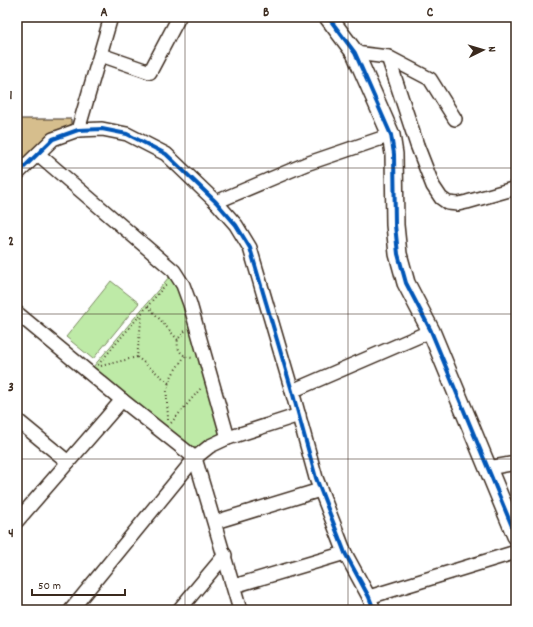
<svg xmlns="http://www.w3.org/2000/svg" width="533" height="627" font-family="Dekko,sans-serif">
	<style>
		.green { fill: #beeaa7; stroke: #7c8a62 }
		.building { fill: #d6be8d; stroke: #3b2a1e; filter: url(#shadow) }
		.lines { fill: none; stroke-linecap: round; stroke-linejoin: round }
		.minor-casing { stroke: #3b2a1e; stroke-width: 16 }
		.tertiary-casing { stroke: #3b2a1e; stroke-width: 20 }
		.path { stroke: #3b2a1e; stroke-width: 2; stroke-dasharray: 1 3; stroke-linecap: butt }
		.minor { stroke: #fff; stroke-width: 13 }
		.tertiary { stroke: #fff; stroke-width: 17 }
		.cycleway-casing { stroke: #fff; stroke-width: 6 }
		.cycleway { stroke: #0057b8; stroke-width: 4 }
		.grid { fill: none; stroke: #3b2a1e; stroke-width: 1; stroke-opacity: 0.55 }
		.neatline { fill: none; stroke: #3b2a1e; stroke-width: 1.5 }
		.grid-label { font-size: 13px; text-anchor: middle; font-weight: bold; fill: #3b2a1e }
	</style>
	<defs>
		<filter id="shadow"><feDropShadow dx="4.5" dy="2.5" stdDeviation="0" flood-color="#0004"/></filter>
	</defs>
	<rect width="100%" height="100%" fill="#fff"/>
	<filter id="ink" filterUnits="userSpaceOnUse"><feTurbulence type="fractalNoise" baseFrequency=".025" numOctaves="2"/><feDisplacementMap in="SourceGraphic" scale="8" xChannelSelector="R" yChannelSelector="G"/><feConvolveMatrix kernelMatrix="1 2 1 2 8 2 1 2 1" color-interpolation-filters="sRGB"/></filter>
	<g filter="url(#ink)">
		<g class="green">
			<polygon points="169,277 178,288 222,437 196,455 93,367"/>
			<polygon points="111,281 139,303 93,359 66,337"/>
		</g>
		<polygon class="building" points="17,119 71,119 71,126 51,133 45,138 17,167"/>
		<g class="lines">
			<defs>
				<g id="minor">
					<polyline points="355,53 388,57 430,79 455,119"/>
					<polyline points="101,55 150,72 179,17"/>
					<polyline points="388,57 417,145 433,186 441,198 448,203 458,204 467,202 516,188"/>
					<polyline points="78,130 111,17"/>
					<polyline points="38,154 174,271 183,285 190,304 228,438"/>
					<polyline points="17,174 53,139 78,130 102,129 127,134 166,154 216,202 236,225 250,248 292,391 316,478 345,553 369,597 374,610"/>
					<polyline points="216,202 306,164 391,135"/>
					<polyline points="17,313 122,400 195,458 240,610"/>
					<polyline points="292,391 431,331"/>
					<polyline points="17,420 68,462"/>
					<polyline points="488,468 516,463"/>
					<polyline points="17,521 122,400"/>
					<polyline points="215,522 320,490"/>
					<polyline points="234,586 345,553"/>
					<polyline points="369,597 516,552"/>
					<polyline points="71,610 195,458 210,446 225,439 299,415"/>
					<polyline points="179,610 225,555"/>
				</g>
				<polyline id="tertiary" points="328,17 355,53 391,135 394,154 395,225 398,254 406,283 431,331 516,536"/>
			</defs>
			<use href="#minor" class="minor-casing"/>
			<use href="#tertiary" class="tertiary-casing"/>
			<g class="path">
				<polyline points="148,306 178,340"/>
				<path d="M185 331 178 339C176 350 182 357 193 358"/>
				<polyline points="137,357 169,383"/>
				<polyline points="98,365 167,283"/>
				<polyline points="101,366 137,357 142,314"/>
				<path d="M168 420C168 411 166 400 167 391 168 378 178 366 185 356"/>
				<polyline points="171,423 201,388"/>
			</g>
			<use href="#minor" class="minor"/>
			<use href="#tertiary" class="tertiary"/>
			<defs>
				<g id="cycleway">
					<polyline points="328,17 355,53 391,135 394,154 395,225 398,254 406,283 431,331 516,536"/>
					<polyline points="17,174 53,139 78,130 102,129 127,134 166,154 216,202 236,225 250,248 292,391 316,478 345,553 369,597 374,610"/>
				</g>
			</defs>
			<use href="#cycleway" class="cycleway-casing"/>
			<use href="#cycleway" class="cycleway"/>
		</g>
	</g>
	<path class="grid" d="M185 17V610M348 17V610M17 168H516M17 314H516M17 459H516"/>
	<rect width="533" height="627" fill="none" stroke="#fff" stroke-width="44"/>
	<g transform="translate(483 50) rotate(85)" stroke="#ffffff" stroke-width="3" paint-order="stroke">
	<path d="M0-3L7 15L0 10L-7 15Z" fill="#3b2a1e"/>
	<text y="-6" font-size="11" font-weight="bold" text-anchor="middle" fill="#3b2a1e">N</text>
	</g>
	<path d="M32 589v6h93v-6" fill="none" stroke="#3b2a1e" stroke-width="2"/>
	<text x="38" y="589" font-size="12" fill="#3b2a1e" stroke="#ffffff" stroke-width="3" paint-order="stroke">50 m</text>
	<rect x="22" y="22" width="489" height="583" class="neatline"/>
	<g class="grid-label">
		<text x="104" y="16">A</text>
		<text x="266" y="16">B</text>
		<text x="430" y="16">C</text>
		<text x="11" y="99">1</text>
		<text x="11" y="245">2</text>
		<text x="11" y="391">3</text>
		<text x="11" y="537">4</text>
	</g>
</svg>
